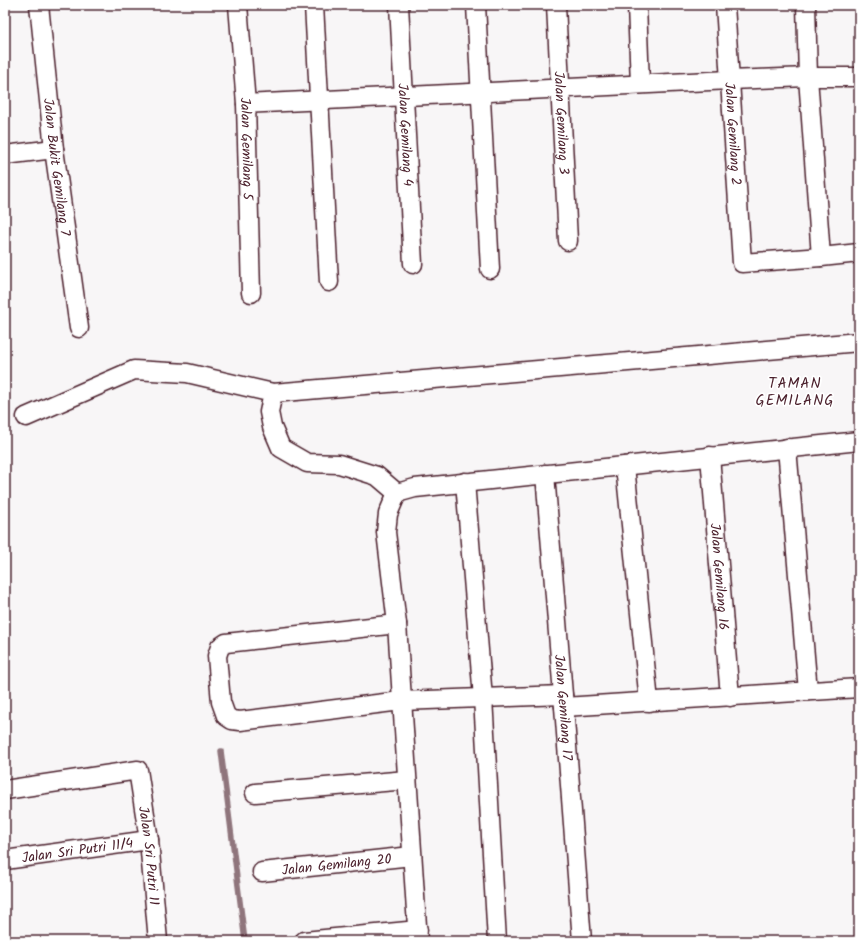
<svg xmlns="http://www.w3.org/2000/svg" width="864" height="946" font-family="Kalam,sans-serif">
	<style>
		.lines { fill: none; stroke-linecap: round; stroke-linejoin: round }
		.stream { stroke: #8f747b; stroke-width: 5.5 }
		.minor-casing { stroke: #4a1f2b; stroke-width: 21 }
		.minor { stroke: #fff; stroke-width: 18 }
		.labels { text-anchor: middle; stroke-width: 3.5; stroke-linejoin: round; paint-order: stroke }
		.street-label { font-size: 14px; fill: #4a1f2b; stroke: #fff }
		.neighbourhood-label { font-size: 15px; letter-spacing: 1px; fill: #4a1f2b; stroke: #fff }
	</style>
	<rect width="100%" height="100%" fill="#f8f6f7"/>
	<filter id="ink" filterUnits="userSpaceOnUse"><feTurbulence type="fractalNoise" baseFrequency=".025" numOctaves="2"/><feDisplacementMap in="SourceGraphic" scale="8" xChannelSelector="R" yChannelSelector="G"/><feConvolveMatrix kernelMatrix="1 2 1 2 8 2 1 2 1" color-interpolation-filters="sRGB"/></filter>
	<g filter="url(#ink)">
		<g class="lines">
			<polyline class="stream" points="221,751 245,941"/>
			<defs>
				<g id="minor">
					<path id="s1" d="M39 5 54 149 79 328"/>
					<path id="s2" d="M238 5 246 104 251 293"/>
					<polyline points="314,5 329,282"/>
					<path id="s3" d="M399 5 413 264"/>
					<polyline points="476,5 490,269"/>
					<path id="s4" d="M556 5 568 241"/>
					<polyline points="637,5 640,84"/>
					<path id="s5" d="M725 5 742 263 821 257 859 253"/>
					<polyline points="806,5 808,77 821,257"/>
					<polyline points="246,104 730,80 808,77 859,77"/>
					<polyline points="5,155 54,149"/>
					<polyline points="273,393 859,342"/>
					<polyline points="26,417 134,370 187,373 273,393 269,412 272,427 281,448 307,463 339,464 377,476 397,493"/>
					<polyline points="787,448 808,691"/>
					<path id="s6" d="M710 456 730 697"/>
					<polyline points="625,466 649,702"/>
					<path id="s7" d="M545 474 564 707 582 941"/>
					<polyline points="465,482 483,698 497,941"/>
					<polyline points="397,624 226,643 220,647 217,656 221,702 226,716 232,720 240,721 401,701 563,695"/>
					<polyline points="564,707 859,688"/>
					<path id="s8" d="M5 790 138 770 149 840 158 941"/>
					<polyline points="255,793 407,780"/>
					<path id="s9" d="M5 860 149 840"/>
					<path id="s10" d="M262 872 412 856"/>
					<polyline points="304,941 418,930"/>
					<polyline points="418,941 397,624 386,532 388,514 397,493 415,488 859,441"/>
				</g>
			</defs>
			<use href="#minor" class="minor-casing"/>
			<use href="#minor" class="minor"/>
		</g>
	</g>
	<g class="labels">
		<g class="street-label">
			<text dy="5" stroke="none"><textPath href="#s4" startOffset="118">Jalan Gemilang 3</textPath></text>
			<text dy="5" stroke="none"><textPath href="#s5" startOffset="129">Jalan Gemilang 2</textPath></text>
			<text dy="5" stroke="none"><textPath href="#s3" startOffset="130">Jalan Gemilang 4</textPath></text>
			<text dy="5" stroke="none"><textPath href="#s2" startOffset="144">Jalan Gemilang 5</textPath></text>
			<text dy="5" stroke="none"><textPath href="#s1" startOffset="163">Jalan Bukit Gemilang 7</textPath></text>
			<text dy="5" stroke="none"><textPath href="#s6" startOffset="121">Jalan Gemilang 16</textPath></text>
			<text dy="5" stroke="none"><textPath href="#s7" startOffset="234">Jalan Gemilang 17</textPath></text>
			<text dy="5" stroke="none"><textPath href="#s9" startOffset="73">Jalan Sri Putri 11/4</textPath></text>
			<text dy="5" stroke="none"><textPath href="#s8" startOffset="221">Jalan Sri Putri 11</textPath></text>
			<text dy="5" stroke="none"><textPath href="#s10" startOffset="75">Jalan Gemilang 20</textPath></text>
		</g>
		<g class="neighbourhood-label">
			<text x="795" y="388">TAMAN<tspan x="795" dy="17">GEMILANG</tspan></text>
		</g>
	</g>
	<rect width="864" height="946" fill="none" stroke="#fff" stroke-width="20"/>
	<rect x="10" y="10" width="844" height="926" fill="none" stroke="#4a1f2b" stroke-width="1.5" filter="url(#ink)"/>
</svg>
